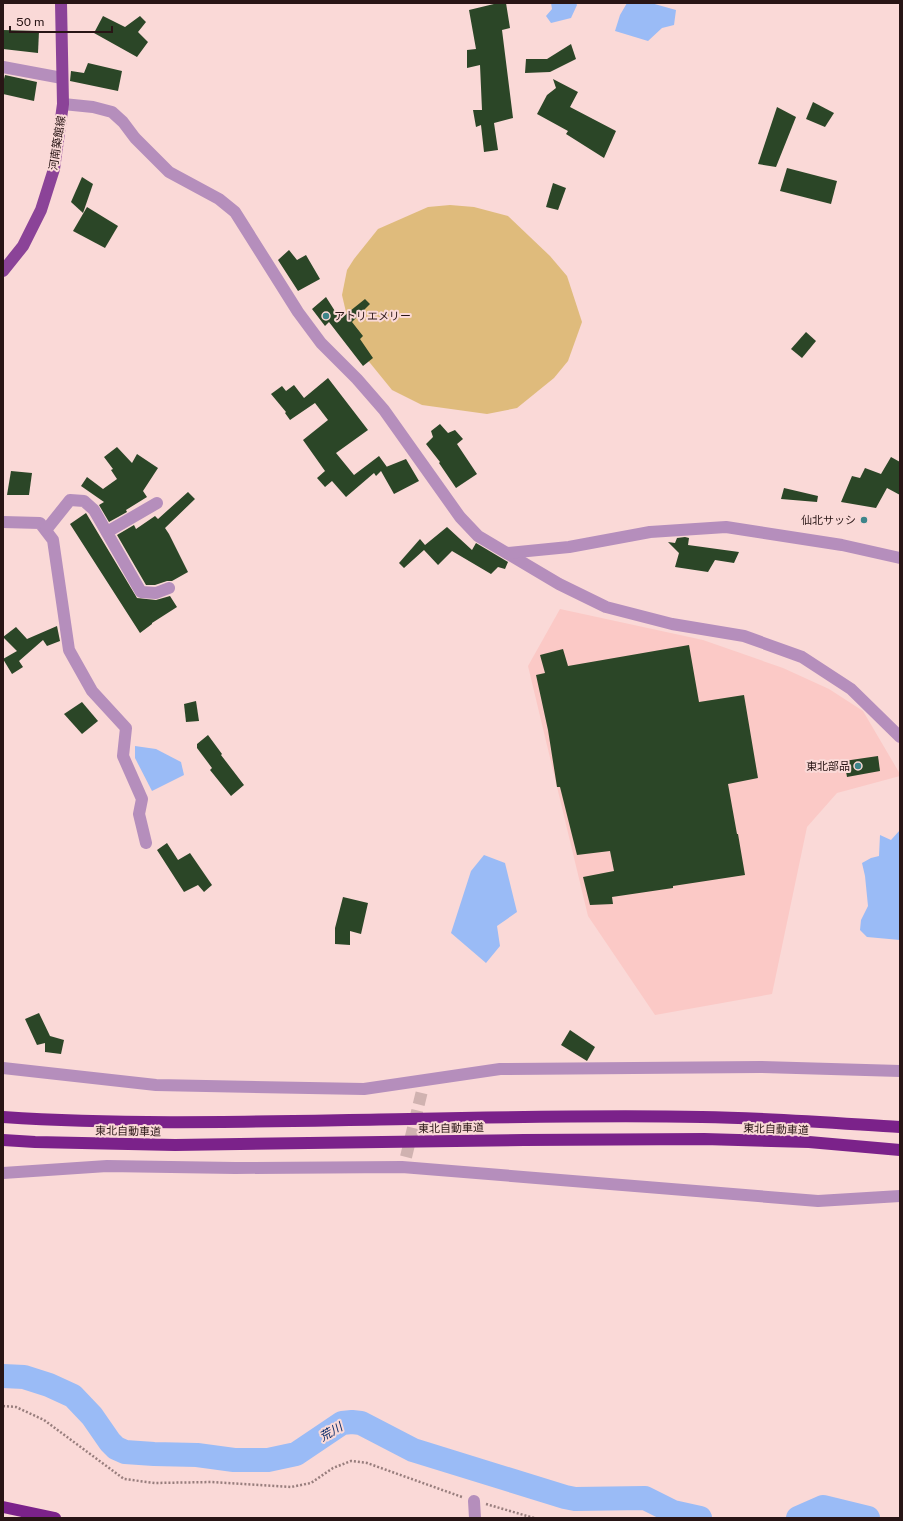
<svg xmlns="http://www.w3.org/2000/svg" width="903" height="1521" font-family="'Public Sans','Noto Sans JP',sans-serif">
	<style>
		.built { fill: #fbc9c6 }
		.green { fill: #dfbb7c }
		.water { fill: #9abbf6 }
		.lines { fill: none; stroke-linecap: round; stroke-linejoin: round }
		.river { stroke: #9abbf6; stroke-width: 24 }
		.building { fill: #2b4627 }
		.minor-tunnel { stroke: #d0b2b0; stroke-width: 12; stroke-dasharray: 12 6; stroke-linecap: butt }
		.path { stroke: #987e7d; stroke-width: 2.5; stroke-dasharray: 2 2; stroke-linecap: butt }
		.minor { stroke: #b58ebc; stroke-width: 12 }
		.major { stroke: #8b4398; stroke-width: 12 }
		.highway { stroke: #7b228a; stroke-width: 12 }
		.poi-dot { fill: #3d858a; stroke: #fad9d7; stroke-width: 1.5 }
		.labels { text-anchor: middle; stroke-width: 4; stroke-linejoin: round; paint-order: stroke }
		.street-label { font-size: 11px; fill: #281515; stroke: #fad9d7 }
		.poi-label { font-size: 11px; fill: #281515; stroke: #fad9d7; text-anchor: end }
		.water-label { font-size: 12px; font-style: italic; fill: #092b69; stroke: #fad9d7 }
	</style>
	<rect width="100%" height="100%" fill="#fad9d7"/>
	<polygon class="built" points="560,609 703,640 783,668 829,689 863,711 900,774 900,776 837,793 807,827 772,994 655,1015 588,916 528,666"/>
	<polygon class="green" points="450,205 474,207 508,216 550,256 567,276 582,322 568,361 554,378 517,408 487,414 422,405 392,390 353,342 342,295 347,270 354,259 378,229 428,207"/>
	<g class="water">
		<polygon points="551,3 576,3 577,5 571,18 551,23 546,16 552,9"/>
		<polygon points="627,3 651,3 676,10 674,25 662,28 648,41 615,31 620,15"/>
		<polygon points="135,746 156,749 181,762 184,775 152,791 135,758"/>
		<polygon points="900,830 900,940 867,937 860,930 861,920 868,906 865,876 862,863 871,858 879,856 880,835 891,840"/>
		<polygon points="484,855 505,863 517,912 497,926 500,946 486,963 451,933 471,871"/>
	</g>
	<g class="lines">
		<g class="river">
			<polyline points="3,1376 24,1377 49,1385 73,1396 92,1416 110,1442 116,1448 125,1452 154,1454 197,1455 234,1460 268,1460 296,1454 342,1423 352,1422 361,1423 413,1450 565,1497 575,1499 645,1498 673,1512 700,1518"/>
			<polyline points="798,1518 823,1507 868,1518"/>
		</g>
	</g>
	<g class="building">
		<polygon points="498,3 506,3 510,28 502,30 513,118 494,123 498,150 484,152 481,125 476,127 473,110 482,110 480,65 467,68 467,50 476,49 469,10"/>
		<polygon points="103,16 125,27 140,16 146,22 138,32 148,42 137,57 94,33"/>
		<polygon points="3,30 39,31 38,53 3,49"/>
		<polygon points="571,44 576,59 550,72 525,73 526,59 547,59"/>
		<polygon points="88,63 122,71 118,91 70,81 71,71 84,73"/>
		<polygon points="5,75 37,82 34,101 3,94 3,83"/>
		<polygon points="553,79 578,92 570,107 616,131 604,158 566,134 568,131 537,114 547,95 556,88"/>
		<polygon points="813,102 834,113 825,127 806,119"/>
		<polygon points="777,107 796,117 776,167 758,164"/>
		<polygon points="787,168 837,181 831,204 780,191"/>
		<polygon points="82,177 93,184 83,213 71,202"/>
		<polygon points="553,183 566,188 558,210 546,207"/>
		<polygon points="87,207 118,226 105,248 73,231"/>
		<polygon points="289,250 297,260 306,255 320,279 298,291 278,260"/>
		<polygon points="326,297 340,319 365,299 370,304 352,322 363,336 360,339 373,358 363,366 329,322 325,326 312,309"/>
		<polygon points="806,332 816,341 802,358 791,349"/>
		<polygon points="328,378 368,430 336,453 354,475 379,456 387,467 386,467 406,459 419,481 394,494 381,471 376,476 374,473 346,497 332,481 325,487 317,478 325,471 303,440 328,420 315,403 290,420 285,413 286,412 271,394 282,386 286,391 294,385 304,398"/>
		<polygon points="440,424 448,433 455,430 463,439 457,444 477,474 456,488 439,463 440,462 426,444 433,437 431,431"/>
		<polygon points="117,447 132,463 137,454 158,468 143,491 147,497 126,510 127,512 109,522 99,505 104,502 81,486 87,477 103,489 117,479 111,470 113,469 104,457"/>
		<polygon points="891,457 900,462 900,495 887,488 876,508 841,502 852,476 860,478 865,468 881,474"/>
		<polygon points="11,471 32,473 29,495 7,495"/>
		<polygon points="784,488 818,496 817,502 781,499"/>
		<polygon points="188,492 195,499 165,528 169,534 188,572 172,581 167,581 155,585 146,585 117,535 134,525 136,529 155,516 158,519"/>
		<polygon points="86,513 137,598 156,600 170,596 177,607 152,623 152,624 140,633 70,524"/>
		<polygon points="447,527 472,550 476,543 508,562 505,569 498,567 491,574 452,551 438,565 424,550 404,568 399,563 420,539 425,545"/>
		<polygon points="685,537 689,538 688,545 739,552 734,563 715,560 708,572 675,567 679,553 668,542 675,543 677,538"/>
		<polygon points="57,626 60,641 47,646 43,640 19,661 23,667 12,674 3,659 17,651 3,637 16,627 27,639"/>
		<polygon points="689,645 699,702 744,695 758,778 728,784 737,834 738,834 745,875 673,886 673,888 612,897 613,904 590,905 583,877 614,871 610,851 577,855 560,787 557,787 548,730 536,675 545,673 540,655 563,649 568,666"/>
		<polygon points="196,701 199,721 186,722 184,704"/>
		<polygon points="82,702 98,721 82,734 64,714"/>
		<polygon points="208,735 222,754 221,755 244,785 231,796 210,770 212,768 197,748 197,744"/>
		<polygon points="878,756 880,771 847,777 844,761"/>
		<polygon points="167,843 178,860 190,853 212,885 204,892 198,885 184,892 157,850"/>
		<polygon points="343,897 368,903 361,934 350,931 350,945 335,944 335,928"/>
		<polygon points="39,1013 50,1036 64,1040 61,1054 45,1052 45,1043 37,1045 25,1019"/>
		<polygon points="570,1030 595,1047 587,1061 561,1045"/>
	</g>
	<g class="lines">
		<polyline class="minor-tunnel" points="406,1157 422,1091"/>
		<g class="path">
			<polyline points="3,1406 16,1407 44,1420 124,1479 155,1483 212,1482 291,1487 311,1483 333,1468 351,1461 367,1463 462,1497"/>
			<polyline points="486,1504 534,1518"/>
		</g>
		<g class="minor">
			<polyline points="3,67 62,78"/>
			<polyline points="63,104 93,107 112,112 123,122 135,138 169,172 219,199 235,212 298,312 321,343 357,379 384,410 460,517 478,536 559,584 606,607 672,624 744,636 802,657 851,689 900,737"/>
			<polyline points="3,522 40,523 53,540 69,650 92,691 126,728 123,756 142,799 139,814 146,843"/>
			<polyline points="46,530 70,500 84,501 94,510 141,592 156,593 169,588"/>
			<polyline points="107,532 157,503"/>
			<polyline points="507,553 569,547 650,532 726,527 842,545 900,558"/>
			<polyline points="3,1068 156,1085 364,1089 500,1069 760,1067 900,1071"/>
			<polyline points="3,1173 107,1166 235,1168 402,1167 818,1201 900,1196"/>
			<polyline points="474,1501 475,1518"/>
		</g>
		<polyline class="major" points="3,271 23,246 41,210 54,169 63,104 61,3"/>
		<g class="highway">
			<path d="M3 1117C138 1126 274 1121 409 1119 506 1117 604 1115 702 1117 768 1118 834 1123 900 1127"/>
			<polyline points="3,1140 35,1142 175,1145 524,1140 704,1139 809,1142 900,1150"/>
			<polyline points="3,1507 55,1518"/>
		</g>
	</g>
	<g class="poi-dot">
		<circle cx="326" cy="316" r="4"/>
		<circle cx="864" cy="520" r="4"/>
		<circle cx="858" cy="766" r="4"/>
	</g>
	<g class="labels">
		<g class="street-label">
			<text transform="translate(57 143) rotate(-81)" y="4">河南築館線</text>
			<text transform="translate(451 1128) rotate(-1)" y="4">東北自動車道</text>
			<text transform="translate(776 1129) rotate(2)" y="4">東北自動車道</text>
			<text transform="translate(128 1131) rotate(1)" y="4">東北自動車道</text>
		</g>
		<g class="poi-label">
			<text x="334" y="320" text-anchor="start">アトリエメリー</text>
			<text x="856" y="524">仙北サッシ</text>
			<text x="850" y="770">東北部品</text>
		</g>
		<g class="water-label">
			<text transform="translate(331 1432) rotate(-30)" y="4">荒川</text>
		</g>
	</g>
	<rect width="903" height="1521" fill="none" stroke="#281515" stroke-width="8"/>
	<path d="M10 26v6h102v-6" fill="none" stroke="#281515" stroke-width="2"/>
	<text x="16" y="26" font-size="12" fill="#281515" stroke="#fad9d7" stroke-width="3" paint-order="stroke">50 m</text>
</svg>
